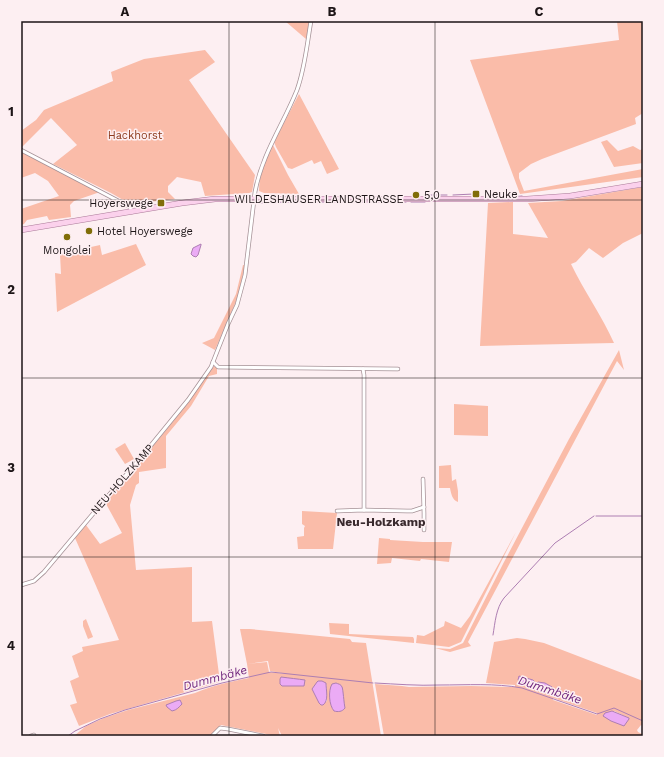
<svg xmlns="http://www.w3.org/2000/svg" width="664" height="757" font-family="'Work Sans',sans-serif">
	<style>
		.green { fill: #fabca9; fill-rule: evenodd }
		.water { fill: #ebabf5; stroke: #ad7eb2 }
		.lines { fill: none; stroke-linecap: round; stroke-linejoin: round }
		.stream { stroke: #ad7eb2; stroke-width: 1 }
		.street-casing { stroke: #a59196; stroke-width: 4.5 }
		.primary-casing { stroke: #ab7b99; stroke-width: 6 }
		.street { stroke: #fff; stroke-width: 3 }
		.primary { stroke: #fbd1ec; stroke-width: 5 }
		.grid { fill: none; stroke: #1d1517; stroke-width: 1; stroke-opacity: 0.55 }
		.poi-dot { fill: #806d08; stroke: #fdeff2; stroke-width: 1.5 }
		.labels { text-anchor: middle; stroke-width: 3; stroke-linejoin: round; paint-order: stroke }
		.park-label { font-size: 11px; fill: #8d391c; stroke: #fdeff2 }
		.poi-label { font-size: 11px; fill: #1d1517; stroke: #fdeff2; text-anchor: start }
		.street-label { font-size: 11px; fill: #1d1517; stroke: #fdeff2 }
		.neighbourhood-label { font-size: 12px; font-weight: bold; fill: #39292d; stroke: #fdeff2 }
		.water-label { font-size: 12px; font-style: italic; fill: #72287e; stroke: #fdeff2 }
		.neatline { fill: none; stroke: #1d1517; stroke-width: 1.5 }
		.grid-label { font-size: 13px; text-anchor: middle; font-weight: bold; fill: #1d1517 }
	</style>
	<rect width="100%" height="100%" fill="#fdeff2"/>
	<g class="green">
		<polygon points="285,21 310,21 306,39"/>
		<path d="M617 21H643V113L635 118 636 124 542 159 531 164 519 173V178L524 191C564 184 603 176 643 169V177L520 194 470 60 619 40Z"/>
		<polygon points="205,50 215,62 189,80 255,175 252,192 249,193 205,196 201,182 177,177 168,186 168,192 175,199 130,204 111,193 53,164 77,145 51,118 21,148 21,131 36,120 44,110 113,81 111,72 144,59"/>
		<polygon points="299,94 339,169 327,174 321,161 314,164 312,160 292,169 288,168 276,147 274,142"/>
		<polygon points="607,140 618,151 633,146 640,150 643,149 643,163 614,167 601,142"/>
		<path d="M273 145 288 175 299 194 264 193 259 191C259 174 266 159 273 145Z"/>
		<polygon points="21,151 100,192 74,201 70,205 71,217 49,220 47,216 27,220 24,224 21,225 21,209 59,196 48,181 35,173 21,178"/>
		<path d="M643 187V233L623 243 603 258 589 248 576 262 571 264C584 291 602 316 614 343L480 346 488 203 513 202V234L548 238 528 203 562 201Z"/>
		<polygon points="136,244 146,265 57,312 55,273 61,274 60,254 100,245 102,255"/>
		<polygon points="243,265 245,265 238,297 215,350 202,343 214,338 236,294"/>
		<polygon points="619,350 624,370 617,361 468,642 471,646 450,652 435,648 450,649 463,643 504,562 569,439"/>
		<path d="M213 366 217 368V374L209 376 191 406 166 436V468L139 472V483L136 485 130 505 136 570 192 567V622L212 621 220 682 110 714 79 726 70 705 77 703 70 681 79 677 72 656 83 651 82 647 119 640C105 606 90 572 75 538L86 525 100 544 122 533 105 502C142 458 182 415 213 366Z"/>
		<polygon points="454,404 488,406 488,436 454,435"/>
		<polygon points="125,443 134,459 125,464 115,449"/>
		<path d="M451 465 452 481 456 479 458 491V502C452 500 451 493 450 488H439V466Z"/>
		<polygon points="302,511 337,513 333,549 298,549 297,537 304,536 304,528 305,526 302,524"/>
		<polygon points="516,532 461,642 449,647 416,643 417,635 424,636 444,626 445,621 461,628 470,616"/>
		<polygon points="379,538 390,539 390,540 423,542 452,542 449,562 421,559 420,561 392,558 391,563 377,564"/>
		<polygon points="86,619 93,637 88,639 83,626 83,621"/>
		<polygon points="329,623 349,624 349,634 413,637 414,639 414,643 330,634"/>
		<path d="M240 629H250L350 639 352 642 366 643 381 736H282L278 728 280 736H276L221 725 210 736H74L86 726 104 718 128 710 195 693C213 685 234 681 254 677L249 678 247 664 267 662 269 672 287 674 270 671 268 661 247 664ZM281 677 298 680H304V686H291ZM326 683 327 701 321 705 314 693ZM341 685C344 691 343 701 345 708L329 693Z"/>
		<path d="M517 638 525 639 544 643 643 681V726L641 725 637 730 638 732 642 734 643 733V736H384L375 684 402 686 409 687 471 686 515 687V685L486 683 494 642ZM522 676 533 680V685L519 682ZM545 683 552 687 551 691 538 687 536 686ZM553 698 597 713V715L553 700ZM614 711 629 718 615 722 611 721Z"/>
	</g>
	<g class="water">
		<polygon points="201,244 201,245 198,255 196,257 193,256 191,254 193,248"/>
		<path d="M519 676 533 680 535 682 534 685C529 685 521 684 518 680Z"/>
		<path d="M281 677C289 678 298 679 305 680L304 686H282L280 684V679Z"/>
		<path d="M318 681H322L326 683C326 690 329 701 323 705H321L319 703 312 689 317 682Z"/>
		<polygon points="538,682 545,683 552,687 551,691 538,687 536,686 537,683"/>
		<path d="M336 683C338 684 341 684 342 687 343 688 344 704 345 708 342 712 338 712 334 711 329 705 328 691 332 684Z"/>
		<path d="M180 700 182 704C179 707 177 710 172 711L167 707 166 705 176 701Z"/>
		<polygon points="612,711 629,718 629,719 624,726 611,721 603,716 605,713"/>
	</g>
	<g class="lines">
		<g class="stream">
			<polyline points="430,195 447,195"/>
			<polyline points="453,195 474,194"/>
			<polyline points="511,197 522,196"/>
			<polyline points="307,202 324,202"/>
			<polyline points="327,202 359,202"/>
			<polyline points="362,202 406,202"/>
			<polyline points="411,202 425,202"/>
			<polyline points="257,203 304,202"/>
			<polyline points="596,516 643,516"/>
			<path d="M493 635C495 623 496 608 504 598L555 543 594 516"/>
			<path d="M375 683C396 684 418 686 439 685 467 685 495 683 522 688L597 714 614 708 643 721"/>
			<polyline points="68,736 75,731 100,719 125,710 222,683 271,672 373,683"/>
		</g>
		<defs>
			<g id="street">
				<polyline points="21,150 128,206 130,207 132,212"/>
				<polyline points="213,362 218,367 398,369"/>
				<polyline points="363,369 364,375 364,510"/>
				<polyline points="423,479 424,513 424,530"/>
				<polyline points="337,511 364,510 407,511 412,511 424,507"/>
				<path d="M21 585 34 581 44 572 97 509 143 455 188 400 211 367 228 324 237 305 245 275 255 192C262 154 283 125 297 90 305 68 307 44 311 21"/>
				<polyline points="31,736 34,735"/>
				<polyline points="212,736 220,728 228,729 263,736"/>
			</g>
			<polyline id="primary" points="21,230 182,203 215,199 527,199 570,196 643,184"/>
		</defs>
		<use href="#street" class="street-casing"/>
		<use href="#primary" class="primary-casing"/>
		<use href="#street" class="street"/>
		<use href="#primary" class="primary"/>
	</g>
	<path class="grid" d="M229 21V736M435 21V736M21 200H643M21 378H643M21 557H643"/>
	<g class="poi-dot">
		<rect x="472" y="190" width="8" height="8" rx="2"/>
		<circle cx="416" cy="195" r="4"/>
		<rect x="157" y="199" width="8" height="8" rx="2"/>
		<circle cx="89" cy="231" r="4"/>
		<circle cx="67" cy="237" r="4"/>
	</g>
	<g class="labels">
		<g class="park-label">
			<text x="135" y="139">Hackhorst</text>
		</g>
		<g class="poi-label">
			<text x="484" y="198">Neuke</text>
			<text x="424" y="199">5,0</text>
			<text x="153" y="207" text-anchor="end">Hoyerswege</text>
			<text x="97" y="235">Hotel Hoyerswege</text>
			<text x="67" y="254" text-anchor="middle">Mongolei</text>
		</g>
		<g class="street-label">
			<text x="319" y="203">WILDESHAUSER LANDSTRASSE</text>
			<text transform="translate(122 479) rotate(-49)" y="4">NEU-HOLZKAMP</text>
		</g>
		<g class="neighbourhood-label">
			<text x="381" y="526">Neu-Holzkamp</text>
		</g>
		<g class="water-label">
			<text transform="translate(215 678) rotate(-15)" y="4">Dummbäke</text>
			<text transform="translate(550 690) rotate(18)" y="4">Dummbäke</text>
		</g>
	</g>
	<rect width="664" height="757" fill="none" stroke="#fdeff2" stroke-width="44"/>
	<rect x="22" y="22" width="620" height="713" class="neatline"/>
	<g class="grid-label">
		<text x="125" y="16">A</text>
		<text x="332" y="16">B</text>
		<text x="539" y="16">C</text>
		<text x="11" y="116">1</text>
		<text x="11" y="294">2</text>
		<text x="11" y="472">3</text>
		<text x="11" y="650">4</text>
	</g>
</svg>
